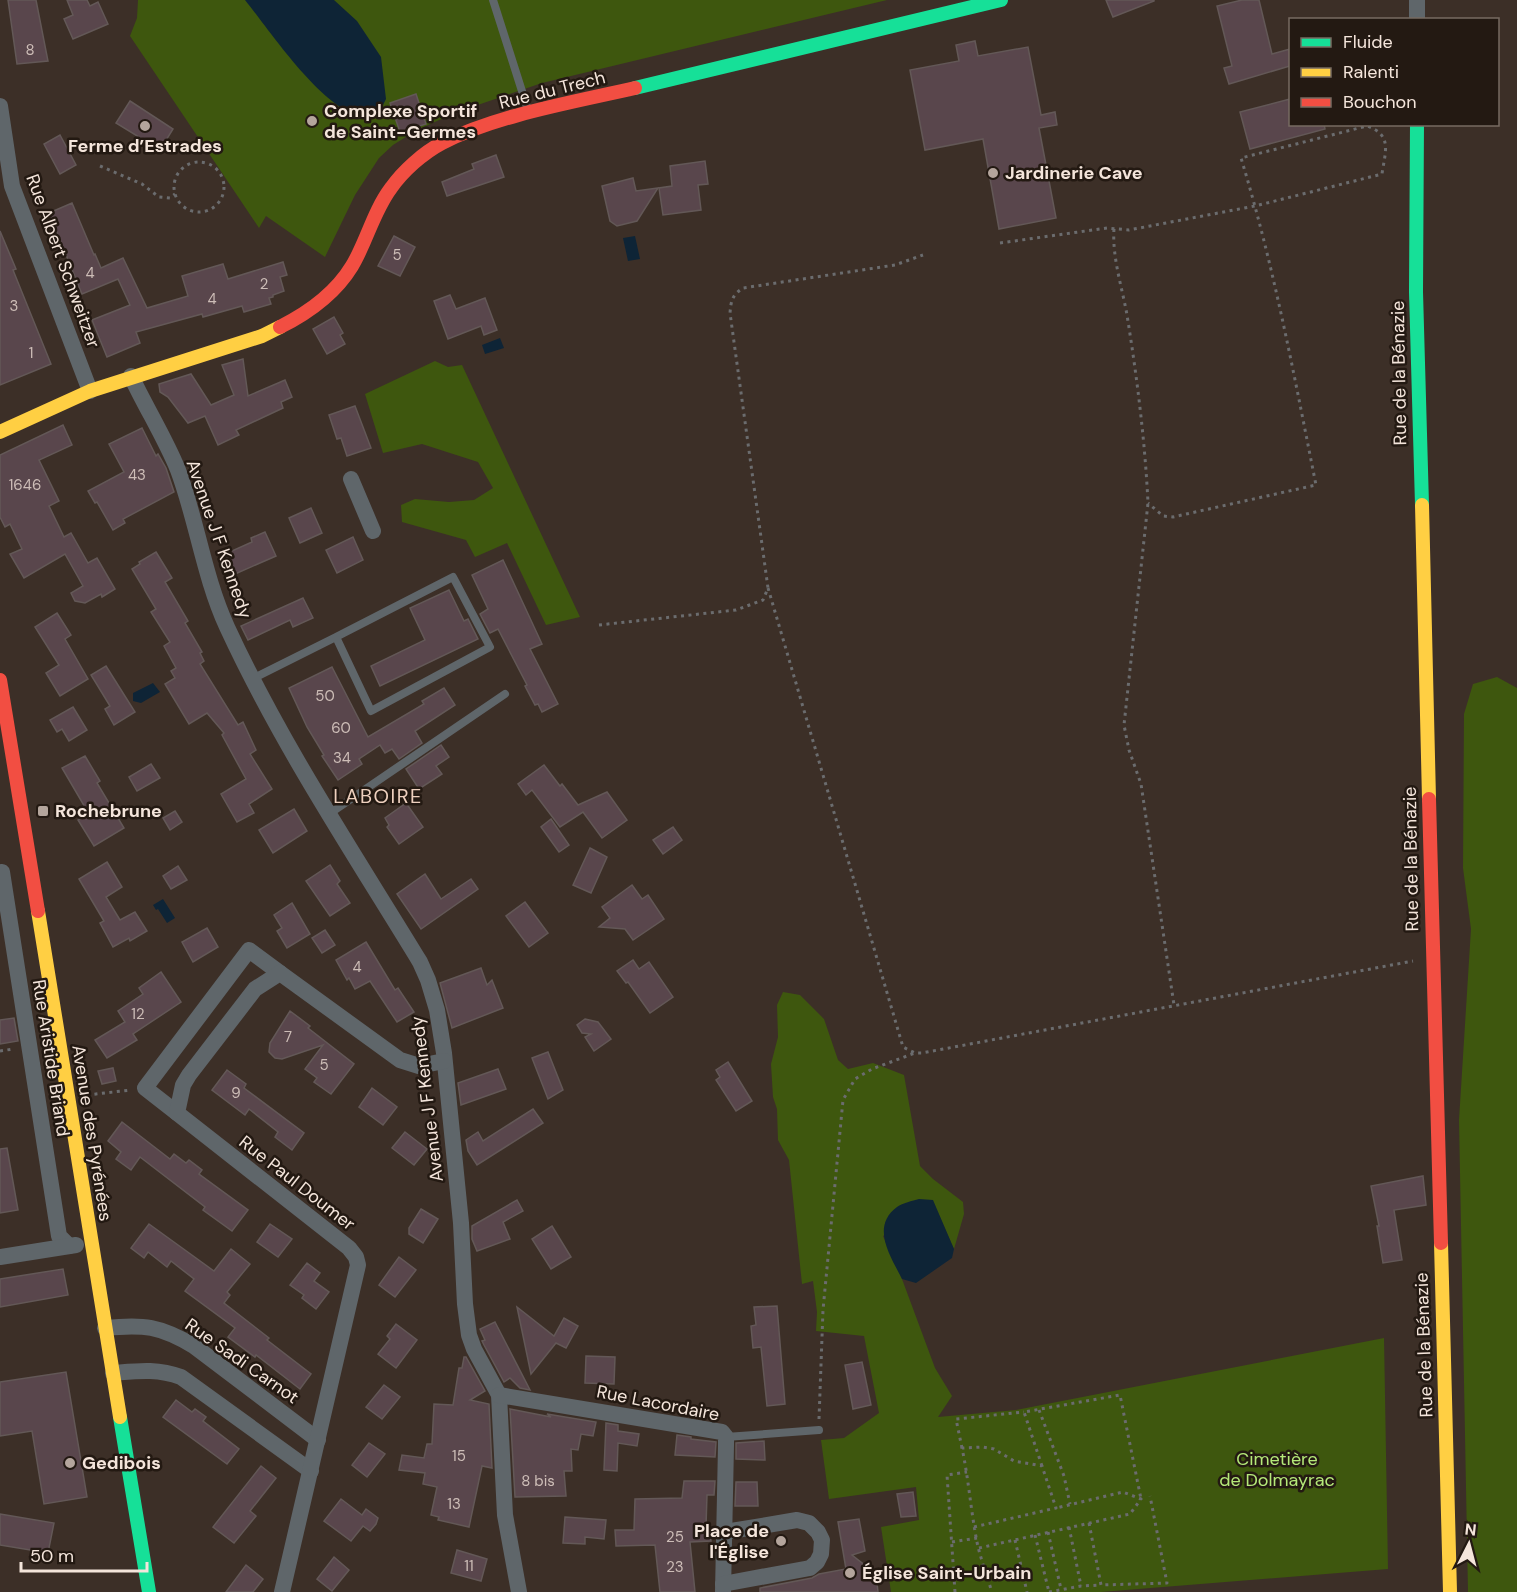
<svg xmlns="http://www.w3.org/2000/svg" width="1517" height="1592" font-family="'DM Sans',sans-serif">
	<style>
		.green { fill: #3e570e }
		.water { fill: #0e2436 }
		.building { fill: #59464c; stroke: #635857; stroke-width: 1.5 }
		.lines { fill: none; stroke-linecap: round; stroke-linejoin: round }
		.path { stroke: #6b6c6e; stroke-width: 3; stroke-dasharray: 3 4.5; stroke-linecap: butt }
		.lane { stroke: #5f666a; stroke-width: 8 }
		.street { stroke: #5f666a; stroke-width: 16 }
		.fast { stroke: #16e098; stroke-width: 14 }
		.slow { stroke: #ffcf43; stroke-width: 14 }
		.jam { stroke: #f24e42; stroke-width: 14 }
		.poi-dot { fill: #b4a59c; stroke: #231912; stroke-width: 2 }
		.labels { text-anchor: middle; stroke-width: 5; stroke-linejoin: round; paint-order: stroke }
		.number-label { font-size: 15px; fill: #cdbdb7 }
		.street-label { font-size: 18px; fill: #f4e5db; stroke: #231912 }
		.poi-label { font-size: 18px; font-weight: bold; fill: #f4e5db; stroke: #231912; text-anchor: start }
		.park-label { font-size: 18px; fill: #b5e979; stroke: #231912 }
		.neighbourhood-label { font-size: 20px; letter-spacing: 1.5px; fill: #eed0be; stroke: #231912 }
	</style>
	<rect width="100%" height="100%" fill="#3c2f27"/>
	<g class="green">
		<polygon points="138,0 887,0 542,83 457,112 417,130 393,145 379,158 355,195 325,257 266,216 259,228 130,36 137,18"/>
		<polygon points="435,361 448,367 462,365 580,617 546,625 507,543 475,557 466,540 402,522 401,505 415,499 449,502 474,500 493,488 478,462 422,444 383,453 365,394"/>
		<polygon points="1497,677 1517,688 1517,1592 1468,1592 1459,1120 1471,929 1463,868 1464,714 1473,684"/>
		<polygon points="783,992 800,995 824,1019 838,1060 848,1069 873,1063 904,1075 920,1166 933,1179 963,1202 964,1214 954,1249 932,1200 883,1236 902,1279 935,1368 952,1396 938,1417 1016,1410 1384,1338 1388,1569 1101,1592 891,1592 881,1527 919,1520 916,1487 829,1499 821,1440 844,1438 879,1413 864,1336 816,1331 817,1312 813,1281 802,1284 789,1160 778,1140 777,1109 773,1097 771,1064 778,1037 777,1005"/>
	</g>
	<g class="water">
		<path d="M245 0H334L357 21 381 57 386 99 382 107 372 116C368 116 362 116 358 115 321 107 269 30 245 0Z"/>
		<polygon points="635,236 640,259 628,261 623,238"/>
		<polygon points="500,338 504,348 485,354 482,345"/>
		<polygon points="153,683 160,692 141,703 133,701 133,693"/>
		<polygon points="163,899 175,918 167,923 158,909 156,910 153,905"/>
		<path d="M919 1199 933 1200 954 1249 952 1258 916 1283 902 1279C891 1257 870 1227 897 1207 903 1203 912 1201 919 1199Z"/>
	</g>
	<g class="building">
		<polygon points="8,0 36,0 48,61 17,64"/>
		<polygon points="67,0 87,0 90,6 98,2 108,24 73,39 64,19 73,15"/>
		<polygon points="1106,0 1154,0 1154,1 1113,17"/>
		<polygon points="1242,0 1259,0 1272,54 1290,49 1290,66 1229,84 1224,68 1232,66 1217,6"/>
		<polygon points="975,41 978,56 1028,47 1041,115 1055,112 1057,125 1039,128 1056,218 999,229 983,139 925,150 910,70 959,61 956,45"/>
		<polygon points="416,94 426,124 400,132 390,103"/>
		<polygon points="1290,99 1290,124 1324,124 1325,129 1250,149 1240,112"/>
		<polygon points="130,101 173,129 160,150 116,123"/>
		<polygon points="60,135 76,165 60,174 44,144"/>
		<polygon points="496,155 504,177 447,196 442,182 474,169 472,164"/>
		<polygon points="705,161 708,184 698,185 701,210 663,215 659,188 672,186 670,166"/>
		<polygon points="633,178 636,191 658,188 637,221 617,226 610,221 602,186"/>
		<polygon points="72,203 94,255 95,254 101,268 123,258 147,308 188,296 182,276 223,264 228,279 283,262 287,275 280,277 284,291 273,295 273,297 269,298 271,304 244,312 242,306 203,317 202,314 136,332 140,343 107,357 92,320 130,305 118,279 82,294 49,213"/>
		<polygon points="0,231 16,269 13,270 51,364 0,385"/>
		<polygon points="394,236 415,247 400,276 378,266"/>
		<polygon points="450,295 456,309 485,298 497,330 484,335 481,326 448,339 434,301"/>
		<polygon points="334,317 343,333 340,335 345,344 327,354 313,329"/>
		<polygon points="243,359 248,396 285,380 292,397 281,402 283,408 236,430 239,435 218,445 205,416 188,423 168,397 160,392 159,384 191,374 211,405 234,395 222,365"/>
		<polygon points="355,406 371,448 347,456 341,438 337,439 329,415"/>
		<polygon points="63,425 72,445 39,460 59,501 49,506 64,537 71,533 88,563 97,558 115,589 102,597 101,594 85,603 75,601 71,593 83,586 65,554 24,578 10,554 22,549 10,524 5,527 0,517 0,455"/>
		<polygon points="142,428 156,456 158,454 166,468 174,492 123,519 125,523 113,530 97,502 95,503 88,491 124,472 109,444"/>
		<polygon points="311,508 322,533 300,543 289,518"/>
		<polygon points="265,532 276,556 235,574 225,554 252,542 251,538"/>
		<polygon points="353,537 363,560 337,573 326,550"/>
		<polygon points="156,552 172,578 165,582 188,621 185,623 202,652 200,653 204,661 200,664 238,725 243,722 256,750 250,754 272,789 249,804 254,813 237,822 221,794 246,779 222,735 224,733 207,713 189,724 165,684 175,678 171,671 176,668 164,646 170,642 151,612 156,609 132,569 140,564 139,562"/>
		<polygon points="503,560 542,644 530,649 558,704 542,712 538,704 535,705 525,686 527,685 498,629 490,633 480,614 488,609 472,575"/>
		<polygon points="449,590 464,621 468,619 478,639 380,686 371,666 425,640 410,608"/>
		<polygon points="303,598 313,618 293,627 290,620 248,640 241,626"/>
		<polygon points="57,613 71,635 65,639 88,679 60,696 46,673 59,665 35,627"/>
		<polygon points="106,666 135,712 114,725 105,709 110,706 91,675"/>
		<polygon points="332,667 368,737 424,704 422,701 444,688 455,705 415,731 422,743 399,759 392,749 385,753 380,745 359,759 362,764 338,780 322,756 324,755 307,727 289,688"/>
		<polygon points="73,707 87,730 69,741 62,729 57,732 50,720"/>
		<polygon points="441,745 449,757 436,766 442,774 419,789 406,769"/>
		<polygon points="85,756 100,781 97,783 124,828 94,846 78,820 89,814 62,768"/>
		<polygon points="151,764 160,778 137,791 129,777"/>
		<polygon points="544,765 560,786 562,784 578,805 607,792 627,820 602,838 583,812 560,827 532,790 526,795 518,784"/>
		<polygon points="406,803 423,827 399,844 387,827 389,825 385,818"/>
		<polygon points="294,809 307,831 273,853 259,830"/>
		<polygon points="175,811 182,822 170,830 163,818"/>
		<polygon points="551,819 569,845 559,852 541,827"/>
		<polygon points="673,827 682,840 663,854 653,840"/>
		<polygon points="590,848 607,857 591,893 573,885"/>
		<polygon points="107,862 122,887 106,897 120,920 135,912 147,931 130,941 129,938 113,947 100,923 104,921 79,879"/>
		<polygon points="330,865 340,881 337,884 350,903 330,916 306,881"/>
		<polygon points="178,866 187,880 171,889 163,876"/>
		<polygon points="425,874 441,899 471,879 478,889 421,929 397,894"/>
		<polygon points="632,885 642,899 648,895 664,919 633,940 625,929 599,927 610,918 602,907"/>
		<polygon points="525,902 548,933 529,947 506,916"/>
		<polygon points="292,903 310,934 287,948 277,931 282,928 274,915"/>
		<polygon points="207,928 218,947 193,962 182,942"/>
		<polygon points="325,930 335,945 322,953 312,938"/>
		<polygon points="366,942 395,990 398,988 414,1012 397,1022 370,981 355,989 349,978 347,980 336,960"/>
		<polygon points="633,960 639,969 649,962 673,997 650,1013 628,982 626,983 617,971"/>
		<polygon points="481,968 487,985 492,980 503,1008 452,1028 440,983"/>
		<polygon points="161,972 181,1002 133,1034 137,1040 107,1058 95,1040 125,1022 118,1011 143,994 139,988"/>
		<polygon points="290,1011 310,1026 308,1028 354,1064 331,1094 314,1082 317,1078 305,1069 323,1045 282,1059 275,1058 269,1052 270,1043"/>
		<polygon points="14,1018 18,1041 0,1044 0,1020"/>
		<polygon points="585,1019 598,1022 611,1039 594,1051 585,1037 591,1034 582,1033 577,1025"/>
		<polygon points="548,1052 563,1090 548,1099 532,1058"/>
		<polygon points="728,1062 752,1101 736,1111 716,1080 720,1077 716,1070"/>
		<polygon points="113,1068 116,1081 102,1084 98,1071"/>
		<polygon points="498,1069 506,1089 461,1105 458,1083"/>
		<polygon points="227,1070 246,1084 244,1088 304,1133 292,1150 275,1137 278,1132 249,1109 245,1115 212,1090"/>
		<polygon points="372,1088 397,1107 383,1125 359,1107"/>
		<polygon points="533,1109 543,1123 477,1165 468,1151 466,1140 478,1132 483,1141"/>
		<polygon points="122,1122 170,1159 174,1154 186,1163 189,1160 202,1170 199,1174 248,1210 232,1231 203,1210 205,1207 140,1157 131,1170 116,1159 121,1152 108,1141"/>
		<polygon points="405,1132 427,1149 414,1165 392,1148"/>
		<polygon points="7,1148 18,1210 0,1213 0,1149"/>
		<polygon points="1423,1176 1426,1205 1394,1210 1402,1260 1383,1263 1377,1226 1379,1226 1371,1186"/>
		<polygon points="517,1200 523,1211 503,1222 510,1239 477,1251 472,1239 472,1226"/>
		<polygon points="421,1209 438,1219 423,1243 409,1234 409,1228"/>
		<polygon points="149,1224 214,1271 231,1249 250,1264 227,1292 230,1295 224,1303 269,1338 267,1340 311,1374 300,1389 256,1355 255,1357 228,1337 235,1328 185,1291 194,1279 171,1261 167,1267 148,1252 144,1258 131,1248"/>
		<polygon points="270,1224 292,1239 278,1257 257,1242"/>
		<polygon points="552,1226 571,1257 551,1269 532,1239"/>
		<polygon points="399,1257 416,1270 395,1297 379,1285"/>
		<polygon points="307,1263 320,1273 314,1281 329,1292 316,1309 302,1298 304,1295 290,1285"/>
		<polygon points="63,1269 68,1295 0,1307 0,1279"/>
		<polygon points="777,1306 785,1404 767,1406 761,1347 753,1348 751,1326 756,1325 754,1307"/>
		<polygon points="517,1307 554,1336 564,1318 578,1326 566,1348 556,1343 531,1374"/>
		<polygon points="495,1322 530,1390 520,1388 510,1378 504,1382 484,1345 482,1341 485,1340 480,1329"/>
		<polygon points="396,1324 417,1340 396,1368 378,1354 390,1339 387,1336"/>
		<polygon points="586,1356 615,1357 614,1384 585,1383"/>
		<polygon points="464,1357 466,1357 485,1391 470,1400 489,1404 492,1468 482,1466 469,1527 438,1520 439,1517 431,1515 437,1487 423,1484 425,1473 399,1470 402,1455 424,1458 427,1444 432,1444 434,1404 453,1405 459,1368 462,1368"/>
		<polygon points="862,1362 871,1405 853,1409 845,1365"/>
		<polygon points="66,1372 87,1497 44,1504 32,1431 0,1436 0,1382"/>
		<polygon points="384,1385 400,1397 382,1419 366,1407"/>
		<polygon points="176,1400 192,1412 195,1409 206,1417 203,1421 239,1449 227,1464 163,1417"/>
		<polygon points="510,1409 551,1417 547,1414 596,1422 593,1436 581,1434 578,1450 571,1449 572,1471 564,1471 566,1496 515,1497"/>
		<polygon points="606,1423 618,1425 618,1431 639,1434 637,1446 618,1443 617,1471 604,1470"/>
		<polygon points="677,1435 691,1437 691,1439 716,1442 715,1457 675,1455"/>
		<polygon points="764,1441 765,1460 736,1459 736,1443"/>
		<polygon points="369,1443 385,1454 367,1477 352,1465"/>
		<polygon points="261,1466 276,1478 250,1511 256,1516 234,1543 213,1527"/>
		<polygon points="684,1481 715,1481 714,1495 707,1495 706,1526 709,1526 711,1541 690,1542 695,1592 660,1592 655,1545 616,1546 615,1530 634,1530 635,1499 682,1498"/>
		<polygon points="736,1482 757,1482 758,1506 735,1506"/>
		<polygon points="913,1492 916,1516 901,1517 897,1494"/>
		<polygon points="341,1499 362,1515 366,1509 378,1518 376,1524 370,1531 363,1526 351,1541 324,1521"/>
		<polygon points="0,1514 54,1523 48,1553 0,1545"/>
		<polygon points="565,1517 606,1520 604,1539 585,1537 585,1544 563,1543"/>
		<polygon points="859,1519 865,1551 852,1555 876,1574 878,1592 760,1592 760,1588 812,1578 819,1574 846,1569 838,1522"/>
		<polygon points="457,1550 487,1559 481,1581 451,1573"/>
		<polygon points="334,1557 349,1570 332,1591 317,1579"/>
		<polygon points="246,1565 263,1579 253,1592 226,1592"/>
	</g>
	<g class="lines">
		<g class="path">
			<circle cx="199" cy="187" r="25"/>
			<polyline points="100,166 142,184 159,197 170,198 175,194"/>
			<path d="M1114 229C1112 257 1122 287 1127 315 1137 377 1145 441 1148 503L1124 725 1129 750 1141 784 1174 1005"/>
			<path d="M1000 243 1107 228 1129 230 1255 206 1382 174C1385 152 1393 135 1367 126L1241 158C1274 266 1294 375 1316 485L1173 517 1163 516 1148 503"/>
			<polyline points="768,588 903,1047 915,1053 922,1053 1413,961"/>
			<path d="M599 625 736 610 763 600 768 588 730 313C731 301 732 295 743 288L895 265 923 255"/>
			<polyline points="0,1051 13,1049"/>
			<polyline points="87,1095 131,1090"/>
			<polyline points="1039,1410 1064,1476 1070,1504"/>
			<polyline points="819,1419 823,1310 843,1100 855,1079 872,1069 915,1053"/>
			<polyline points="962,1448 956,1419 1024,1412"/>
			<polyline points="1042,1466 1024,1412 1120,1395 1141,1499"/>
			<polyline points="1089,1523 1101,1585 1167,1583 1150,1496"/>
			<path d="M974 1527 1056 1508 1042 1466 1014 1461 994 1449 982 1447 962 1448C969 1481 971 1514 978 1547 982 1562 987 1577 992 1592"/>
			<polyline points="1069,1527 1081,1586"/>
			<polyline points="1048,1532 1061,1589"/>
			<polyline points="1035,1535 1049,1592"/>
			<polyline points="1015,1540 1027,1592"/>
			<polyline points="952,1542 977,1538"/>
			<polyline points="979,1548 1130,1514 1141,1499 1123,1492 1056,1508"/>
			<polyline points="955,1592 947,1475 967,1472"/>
			<polyline points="1049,1592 1081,1586 1101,1585"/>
		</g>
		<g class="lane">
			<polyline points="493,0 528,110"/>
			<polyline points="252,679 336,637 371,711 490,647 453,577 336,637"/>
			<polyline points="329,814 505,694"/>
			<polyline points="726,1437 819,1430"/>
		</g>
		<g class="street">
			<polyline points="1417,20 1417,0"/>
			<polyline points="0,106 12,186 90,391"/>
			<path d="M131 376C146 408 165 438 178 470 197 521 204 577 227 627 281 744 353 852 420 962L428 980 437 1010 444 1053 461 1223 465 1304 469 1335 474 1349 499 1395 505 1515 519 1592"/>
			<polyline points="351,479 373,531"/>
			<polyline points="2,872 59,1236 69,1246"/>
			<polyline points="177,1113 145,1088 249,950 280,973"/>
			<polyline points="0,1257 76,1245"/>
			<path d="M105 1328C144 1324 160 1326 194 1346L318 1440"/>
			<path d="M113 1373C137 1371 157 1368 181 1377L311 1471"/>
			<polyline points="499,1395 722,1432 726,1437 726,1445 723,1592"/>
			<polyline points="723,1584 810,1568 817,1562 821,1554 822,1540 818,1532 809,1523 797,1520 725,1532"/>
			<polyline points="282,1592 358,1265 356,1257 349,1248 177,1113 183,1085 189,1075 255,989 280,973 400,1060 419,1066 444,1061"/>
		</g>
		<g class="fast">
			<polyline points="635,88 1001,0"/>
			<polyline points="1417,124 1416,292 1422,505"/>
			<polyline points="120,1417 149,1592"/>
		</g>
		<g class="slow">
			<polyline points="0,432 90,391 262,336 280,327"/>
			<polyline points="1422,505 1429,799"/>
			<polyline points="38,911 120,1417"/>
			<polyline points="1441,1243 1450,1592"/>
		</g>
		<g class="jam">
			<path d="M280 327C308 313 335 294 352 266 367 241 373 212 391 188 403 171 423 153 442 143 497 115 574 102 635 88"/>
			<polyline points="0,680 38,911"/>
			<polyline points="1429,799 1441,1243"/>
		</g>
	</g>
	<g class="poi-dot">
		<circle cx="312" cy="121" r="6"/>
		<circle cx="145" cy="126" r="6"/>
		<circle cx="993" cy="173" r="6"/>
		<rect x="37" y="805" width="12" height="12" rx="3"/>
		<circle cx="70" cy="1463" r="6"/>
		<circle cx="781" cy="1541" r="6"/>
		<circle cx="850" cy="1573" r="6"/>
	</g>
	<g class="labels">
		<g class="number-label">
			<text x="30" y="55">8</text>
			<text x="397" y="260">5</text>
			<text x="90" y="278">4</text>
			<text x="264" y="289">2</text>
			<text x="212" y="304">4</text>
			<text x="14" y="311">3</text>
			<text x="31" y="358">1</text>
			<text x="137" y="480">43</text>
			<text x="25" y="490">1646</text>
			<text x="325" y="701">50</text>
			<text x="341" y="733">60</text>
			<text x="342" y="763">34</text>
			<text x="357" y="972">4</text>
			<text x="138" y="1019">12</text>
			<text x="288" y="1042">7</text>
			<text x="324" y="1070">5</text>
			<text x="236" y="1098">9</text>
			<text x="459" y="1461">15</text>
			<text x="538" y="1486">8 bis</text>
			<text x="454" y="1509">13</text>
			<text x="675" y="1542">25</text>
			<text x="469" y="1571">11</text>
			<text x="675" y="1572">23</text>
		</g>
		<g class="street-label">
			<text transform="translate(552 90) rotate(-14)" y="6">Rue du Trech</text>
			<text transform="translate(63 261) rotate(70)" y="6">Rue Albert Schweitzer</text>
			<text transform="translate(1399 373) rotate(-91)" y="6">Rue de la Bénazie</text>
			<text transform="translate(219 539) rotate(71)" y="6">Avenue J F Kennedy</text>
			<text transform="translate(1411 859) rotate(-91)" y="6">Rue de la Bénazie</text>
			<text transform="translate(51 1058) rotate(81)" y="6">Rue Aristide Briand</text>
			<text transform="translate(427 1099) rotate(-97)" y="6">Avenue J F Kennedy</text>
			<text transform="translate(92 1133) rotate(81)" y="6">Avenue des Pyrénées</text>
			<text transform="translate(297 1183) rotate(38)" y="6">Rue Paul Doumer</text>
			<text transform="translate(1424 1345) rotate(-92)" y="6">Rue de la Bénazie</text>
			<text transform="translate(242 1361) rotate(35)" y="6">Rue Sadi Carnot</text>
			<text transform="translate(658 1403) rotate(11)" y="6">Rue Lacordaire</text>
		</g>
		<g class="poi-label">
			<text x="324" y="117">Complexe Sportif<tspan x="324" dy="21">de Saint-Germes</tspan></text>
			<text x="145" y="152" text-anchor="middle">Ferme d’Estrades</text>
			<text x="1005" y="179">Jardinerie Cave</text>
			<text x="55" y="817">Rochebrune</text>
			<text x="82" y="1469">Gedibois</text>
			<text x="769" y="1537" text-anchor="end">Place de<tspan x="769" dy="21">l'Église</tspan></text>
			<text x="862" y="1579">Église Saint-Urbain</text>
		</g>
		<g class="park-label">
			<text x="1277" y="1465">Cimetière<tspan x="1277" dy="21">de Dolmayrac</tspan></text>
		</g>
		<g class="neighbourhood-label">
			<text x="378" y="803">LABOIRE</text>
		</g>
	</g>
	<rect x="1289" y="18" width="210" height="108" fill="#231912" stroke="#776b62" stroke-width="1.5"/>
	<rect x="1301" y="38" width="30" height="9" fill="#16e098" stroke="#776b62" stroke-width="1.5"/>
	<text x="1343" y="48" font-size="18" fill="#f4e5db">Fluide</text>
	<rect x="1301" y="68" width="30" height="9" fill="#ffcf43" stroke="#776b62" stroke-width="1.5"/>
	<text x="1343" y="78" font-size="18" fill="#f4e5db">Ralenti</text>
	<rect x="1301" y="98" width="30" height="9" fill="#f24e42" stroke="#776b62" stroke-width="1.5"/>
	<text x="1343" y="108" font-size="18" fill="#f4e5db">Bouchon</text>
	<g transform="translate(1469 1544) rotate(6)" stroke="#231912" stroke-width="4.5" paint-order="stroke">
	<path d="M0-4.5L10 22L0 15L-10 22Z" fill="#f4e5db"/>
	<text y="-9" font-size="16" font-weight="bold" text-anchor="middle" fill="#f4e5db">N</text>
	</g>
	<path d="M21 1562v9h126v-9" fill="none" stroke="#f4e5db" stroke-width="3"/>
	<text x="30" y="1562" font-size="18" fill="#f4e5db" stroke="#231912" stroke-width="4.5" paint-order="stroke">50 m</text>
</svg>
